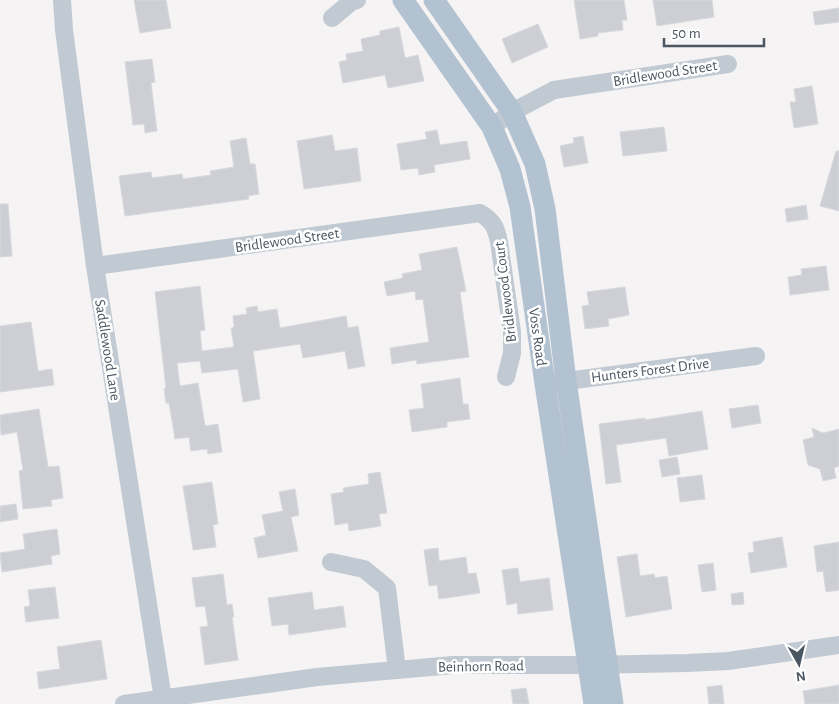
<svg xmlns="http://www.w3.org/2000/svg" width="839" height="704" font-family="'Alegreya Sans',sans-serif">
	<style>
		.building { fill: #cdcfd5; stroke: #d7d9de }
		.lines { fill: none; stroke-linecap: round; stroke-linejoin: round }
		.minor { stroke: #c1cad2; stroke-width: 18 }
		.major { stroke: #b3c2d1; stroke-width: 21 }
		.labels { text-anchor: middle; stroke-width: 5; stroke-linejoin: round; paint-order: stroke }
		.street-label { font-size: 15px; fill: #4a5661; stroke: #fff }
	</style>
	<rect width="100%" height="100%" fill="#f5f3f3"/>
	<g class="building">
		<polygon points="134,0 166,0 171,28 140,33"/>
		<polygon points="574,0 624,0 627,20 622,20 623,30 598,33 598,36 580,39"/>
		<polygon points="653,0 712,0 714,17 657,26"/>
		<polygon points="839,8 839,22 815,25 813,12"/>
		<polygon points="538,24 548,47 512,63 502,39"/>
		<polygon points="399,27 405,58 418,55 424,81 388,88 385,75 343,83 339,62 347,60 346,54 363,51 361,39 380,35 380,31"/>
		<polygon points="152,59 155,82 151,83 157,131 145,133 144,124 133,125 125,62"/>
		<polygon points="812,86 818,124 794,128 790,102 796,102 794,89"/>
		<polygon points="664,127 667,151 623,156 620,132"/>
		<polygon points="437,130 440,145 467,141 470,159 434,165 435,172 419,175 418,168 401,170 397,144 427,139 425,132"/>
		<polygon points="332,135 335,151 357,148 361,181 304,189 297,141"/>
		<polygon points="583,136 588,163 564,167 560,146 574,143 573,138"/>
		<polygon points="246,138 250,164 255,164 259,194 248,196 249,199 125,216 119,176 151,172 152,178 182,174 183,179 211,175 210,171 234,167 230,141"/>
		<polygon points="836,151 839,151 839,211 820,206"/>
		<polygon points="0,204 8,204 12,256 0,257"/>
		<polygon points="806,205 808,219 787,222 785,209"/>
		<polygon points="457,247 466,291 460,292 469,357 417,364 416,360 392,364 390,348 429,342 423,299 416,300 415,291 387,296 384,282 403,278 402,274 422,270 419,254"/>
		<polygon points="826,266 829,290 790,295 788,277 802,275 801,269"/>
		<polygon points="200,286 205,330 200,331 202,351 234,347 231,328 234,327 233,316 247,314 246,308 257,306 258,312 277,309 280,328 346,316 348,328 358,326 365,366 348,369 345,351 303,358 300,344 253,351 260,399 243,402 238,369 202,373 200,361 177,363 180,386 198,383 205,426 218,424 222,452 208,454 207,449 191,451 189,437 175,439 169,403 166,403 164,389 166,388 155,292"/>
		<polygon points="625,287 629,315 608,319 609,326 585,329 582,306 589,305 587,292"/>
		<polygon points="31,322 38,371 52,369 54,385 0,392 0,326"/>
		<polygon points="460,378 463,404 468,404 470,419 447,422 447,427 412,432 409,410 424,408 421,384"/>
		<polygon points="758,405 761,423 732,428 729,409"/>
		<polygon points="39,409 48,467 59,466 63,498 51,500 52,506 23,509 19,471 23,470 17,432 1,435 0,415"/>
		<polygon points="702,411 708,449 669,456 666,438 616,445 621,482 606,484 599,424 645,418 645,420"/>
		<polygon points="812,428 823,433 839,429 839,466 834,468 836,478 823,481 820,469 808,465 803,440 814,437"/>
		<polygon points="677,457 680,474 662,477 659,460"/>
		<polygon points="380,472 387,513 379,514 381,526 349,531 348,523 335,525 331,494 344,492 343,488 369,484 368,474"/>
		<polygon points="702,475 705,499 680,502 677,478"/>
		<polygon points="212,482 218,524 213,525 216,547 193,550 183,486"/>
		<polygon points="295,489 299,515 291,517 298,551 258,558 254,538 266,535 262,515 283,511 279,492"/>
		<polygon points="16,504 18,519 0,522 0,506"/>
		<polygon points="57,529 60,554 51,556 52,564 2,572 0,553 25,549 23,534"/>
		<polygon points="782,537 787,567 751,573 748,553 754,552 753,542"/>
		<polygon points="839,542 839,590 826,592 823,571 817,572 814,546"/>
		<polygon points="438,548 439,561 466,557 468,574 476,573 480,593 439,599 437,585 429,586 424,550"/>
		<polygon points="637,554 640,576 654,574 655,578 667,576 672,609 626,617 617,557"/>
		<polygon points="713,563 716,590 702,592 698,565"/>
		<polygon points="518,568 520,582 549,578 553,610 518,614 517,603 507,605 502,570"/>
		<polygon points="223,574 227,605 232,604 234,617 232,617 238,660 205,665 200,627 208,626 205,606 196,607 192,578"/>
		<polygon points="55,587 59,618 26,622 24,607 30,606 28,590"/>
		<polygon points="312,592 314,610 343,606 346,627 289,635 288,624 272,626 268,598"/>
		<polygon points="743,592 744,604 732,605 731,594"/>
		<polygon points="101,640 107,679 39,689 37,672 60,669 57,647"/>
		<polygon points="722,685 724,704 709,704 707,687"/>
		<polygon points="839,685 839,704 805,704 803,691"/>
		<polygon points="526,688 529,704 513,704 511,690"/>
	</g>
	<g class="lines">
		<g class="minor">
			<polyline points="62,0 64,30 95,266 163,699"/>
			<polyline points="332,18 351,2 357,0"/>
			<polyline points="492,127 512,112 554,90 728,64"/>
			<path d="M95 266 480 213C493 221 496 227 499 242L512 332V353L506 377"/>
			<polyline points="552,383 756,356"/>
			<polyline points="331,562 364,569 387,588 397,670"/>
			<polyline points="124,704 317,677 453,665 588,665 687,663 728,661 839,645"/>
		</g>
		<g class="major">
			<polyline points="403,0 492,127 510,169 520,207 545,384 594,704"/>
			<polyline points="434,0 512,112 535,164 545,209 566,381 613,704"/>
		</g>
	</g>
	<g class="labels">
		<g class="street-label">
			<text transform="translate(665 73) rotate(-9)" y="5">Bridlewood Street</text>
			<text transform="translate(287 240) rotate(-8)" y="5">Bridlewood Street</text>
			<text transform="translate(505 292) rotate(-97)" y="5">Bridlewood Court</text>
			<text transform="translate(538 337) rotate(82)" y="5">Voss Road</text>
			<text transform="translate(108 350) rotate(81)" y="5">Saddlewood Lane</text>
			<text transform="translate(650 370) rotate(-7)" y="5">Hunters Forest Drive</text>
			<text transform="translate(481 666) rotate(-1)" y="5">Beinhorn Road</text>
		</g>
	</g>
	<g transform="translate(799 664) rotate(172)" stroke="#ffffff" stroke-width="4" paint-order="stroke">
	<path d="M0-4L9 19L0 12L-9 19Z" fill="#4a5661"/>
	<text y="-8" font-size="14" font-weight="bold" text-anchor="middle" fill="#4a5661">N</text>
	</g>
	<path d="M664 38v8h100v-8" fill="none" stroke="#4a5661" stroke-width="2.5"/>
	<text x="672" y="38" font-size="15" fill="#4a5661" stroke="#ffffff" stroke-width="4" paint-order="stroke">50 m</text>
</svg>
